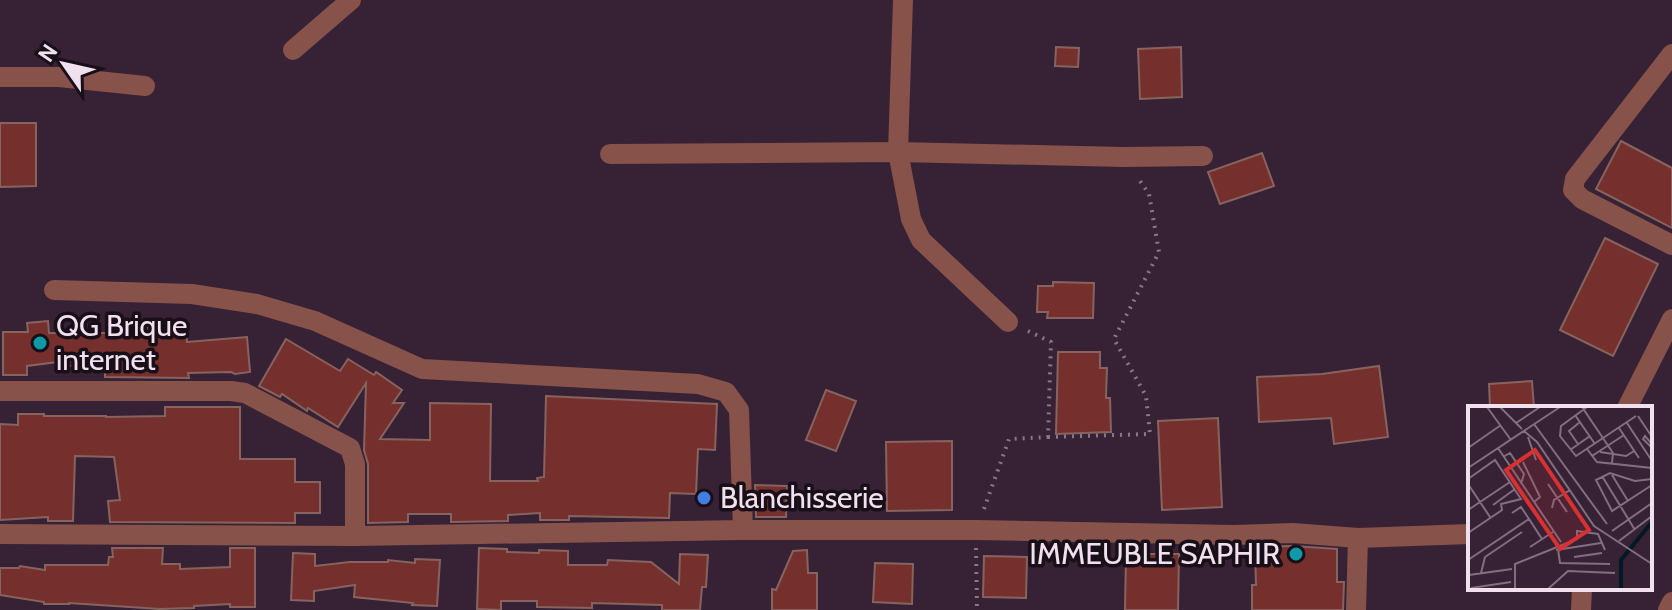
<svg xmlns="http://www.w3.org/2000/svg" width="1672" height="610" font-family="Cabin,sans-serif">
	<style>
		.building { fill: #75302d; stroke: #87635f; stroke-width: 2 }
		.lines { fill: none; stroke-linecap: round; stroke-linejoin: round }
		.path { stroke: #897687; stroke-width: 4; stroke-dasharray: 2 6; stroke-linecap: butt }
		.minor { stroke: #865249; stroke-width: 20 }
		.culture-dot { fill: #0f9aa8; stroke: #190f18; stroke-width: 3 }
		.shop-dot { fill: #3f7fe0; stroke: #190f18; stroke-width: 3 }
		.labels { text-anchor: middle; stroke-width: 7; stroke-linejoin: round; paint-order: stroke }
		.poi-label { font-size: 30px; fill: #f1e1ef; stroke: #190f18; text-anchor: start }
		.inset-river { fill: none; stroke: #021925; stroke-width: 4 }
		.inset-road { fill: none; stroke: #816e7f; stroke-width: 2 }
		.view { fill: #d73132; fill-opacity: 0.15; stroke: #d73132; stroke-width: 4 }
		.inset-edge { fill: none; stroke: #f1e1ef; stroke-width: 4 }
	</style>
	<rect width="100%" height="100%" fill="#372135"/>
	<g class="building">
		<polygon points="1056,47 1079,48 1078,67 1055,66"/>
		<polygon points="1181,47 1182,97 1140,99 1138,49"/>
		<polygon points="0,123 36,123 36,186 0,187"/>
		<polygon points="1621,141 1672,168 1672,228 1596,189"/>
		<polygon points="1262,153 1274,186 1220,204 1208,172"/>
		<polygon points="1605,238 1658,264 1613,356 1560,330"/>
		<polygon points="1053,282 1094,283 1093,318 1047,318 1048,312 1037,312 1038,286 1053,286"/>
		<polygon points="48,321 49,333 125,333 125,329 186,324 187,342 247,337 250,372 235,374 231,372 188,373 189,378 105,377 105,366 66,366 66,361 27,366 27,375 3,375 3,332 28,332 27,323"/>
		<polygon points="286,339 340,371 348,359 374,375 376,372 402,390 393,403 404,403 380,439 430,440 430,403 491,404 490,481 538,481 537,478 544,477 546,396 717,404 715,450 698,449 696,494 670,493 669,518 569,516 569,520 540,520 540,513 508,515 508,521 451,522 451,514 408,514 408,522 368,523 368,464 364,450 366,383 338,427 308,408 307,411 282,394 280,397 259,386"/>
		<polygon points="1058,352 1100,352 1100,368 1107,368 1106,398 1110,398 1111,432 1056,434"/>
		<polygon points="1379,366 1388,437 1334,444 1331,418 1259,422 1257,377 1322,374"/>
		<polygon points="1532,381 1534,408 1490,408 1489,384"/>
		<polygon points="826,390 856,401 836,451 806,440"/>
		<polygon points="165,407 240,407 240,459 295,459 295,482 320,482 320,513 295,513 295,523 110,522 108,501 120,500 114,457 75,456 73,521 48,521 48,517 0,520 0,424 18,425 18,414 44,414 44,416 106,416 106,417 165,416"/>
		<polygon points="1218,418 1222,507 1162,510 1158,421"/>
		<polygon points="952,441 952,510 887,511 886,442"/>
		<polygon points="755,485 787,486 786,517 756,517"/>
		<polygon points="1293,546 1337,549 1337,582 1344,582 1343,610 1252,610 1252,585 1256,585 1255,547"/>
		<polygon points="112,548 163,548 162,564 180,564 180,569 230,567 230,548 255,548 255,607 230,607 230,604 194,606 194,608 160,609 69,603 69,604 44,604 44,602 0,595 0,568 19,568 20,566 45,570 45,565 108,565 109,557 113,557"/>
		<polygon points="479,548 507,549 507,552 539,553 539,550 568,551 568,565 607,565 608,560 651,562 679,584 680,554 708,555 706,587 702,587 700,610 662,610 662,605 592,603 592,608 537,607 537,601 501,601 501,610 477,609"/>
		<polygon points="807,550 808,573 817,573 817,610 772,610 772,589 776,590 793,551"/>
		<polygon points="293,553 315,554 315,566 350,562 388,562 388,560 415,563 415,559 440,560 437,606 412,605 413,603 354,597 355,585 314,591 314,601 291,600"/>
		<polygon points="1126,554 1179,554 1178,610 1125,610"/>
		<polygon points="984,556 1027,557 1026,598 983,597"/>
		<polygon points="875,563 913,564 912,604 873,602"/>
	</g>
	<g class="lines">
		<g class="path">
			<polyline points="1048,437 1150,434 1146,396 1114,339 1159,252 1149,194 1138,178"/>
			<polyline points="984,509 1009,439 1048,437 1051,342 1026,330"/>
			<polyline points="976,548 977,610"/>
		</g>
		<g class="minor">
			<polyline points="903,0 898,152 911,219 921,240 1008,322"/>
			<polyline points="293,50 351,0"/>
			<polyline points="1672,54 1575,179 1573,190 1582,199 1672,245"/>
			<polyline points="0,77 59,77 145,86"/>
			<polyline points="610,154 898,152 1123,157 1203,156"/>
			<polyline points="54,290 192,294 257,304 315,321 422,369 698,384 726,392 739,410 743,530"/>
			<polyline points="0,391 231,391 245,393 350,448 355,464 355,536"/>
			<polyline points="1627,408 1672,319"/>
			<polyline points="0,534 355,536 743,530 976,530 1233,535 1293,533 1358,538 1470,534"/>
			<polyline points="1356,610 1358,538"/>
			<polyline points="1581,610 1582,588"/>
			<polyline points="1668,610 1672,602"/>
		</g>
	</g>
	<g class="culture-dot">
		<circle cx="40" cy="343" r="8"/>
		<circle cx="1296" cy="554" r="8"/>
	</g>
	<circle class="shop-dot" cx="704" cy="498" r="8"/>
	<g class="labels">
		<g class="poi-label">
			<text x="56" y="336">QG Brique<tspan x="56" dy="34">internet</tspan></text>
			<text x="720" y="508">Blanchisserie</text>
			<text x="1280" y="564" text-anchor="end">IMMEUBLE SAPHIR</text>
		</g>
	</g>
	<g transform="translate(1468 406)">
		<rect width="184" height="184" fill="#372135"/>
		<path class="inset-river" d="M153 183V154L184 116"/>
		<path class="inset-road" d="M19 1 43 34M32 1 54 23M114 1 145 47 144 57M119 1 93 20 92 30 108 50 168 10M107 9 127 38M170 10 184 31M48 17 72 1M159 17 184 55M66 18 139 118M151 22 171 52M56 25 69 36 126 120 184 158M177 30 183 37 182 40 175 33ZM60 31 68 54M110 38 101 25 112 16M0 42 33 19M30 42 93 136M119 43 129 56 184 62M102 44 122 30M132 46 158 50 166 45M124 50 156 29M35 51 42 47 56 68 53 78M55 56 72 91 66 96M0 62 92 1M144 69 160 95M134 70 167 124M0 73 27 54 53 93 33 98 34 104 0 127M184 73 167 75 142 67 128 74 144 105 184 79M0 78 22 111M80 78 99 106M25 99 47 83M84 102 86 94 102 84M0 104 42 76M44 107 53 101 61 113M144 125 184 97M151 135 184 110M62 141 85 126M90 143 92 157 142 158M88 144 133 137M106 151 134 147M0 154 61 113 74 133M13 167 17 151 54 126M1 169 44 163M3 182 43 176M47 183V158L109 133V125L130 128 137 144M80 183 100 165 147 167"/>
		<path class="view" d="M67 44 121 124 92 143 38 64Z"/>
		<rect width="184" height="184" class="inset-edge"/>
	</g>
	<g transform="translate(64 64) rotate(304)" stroke="#190f18" stroke-width="6" paint-order="stroke">
	<path d="M0-6L14 30L0 20L-14 30Z" fill="#f1e1ef"/>
	<text y="-12" font-size="22" font-weight="bold" text-anchor="middle" fill="#f1e1ef">N</text>
	</g>
</svg>
